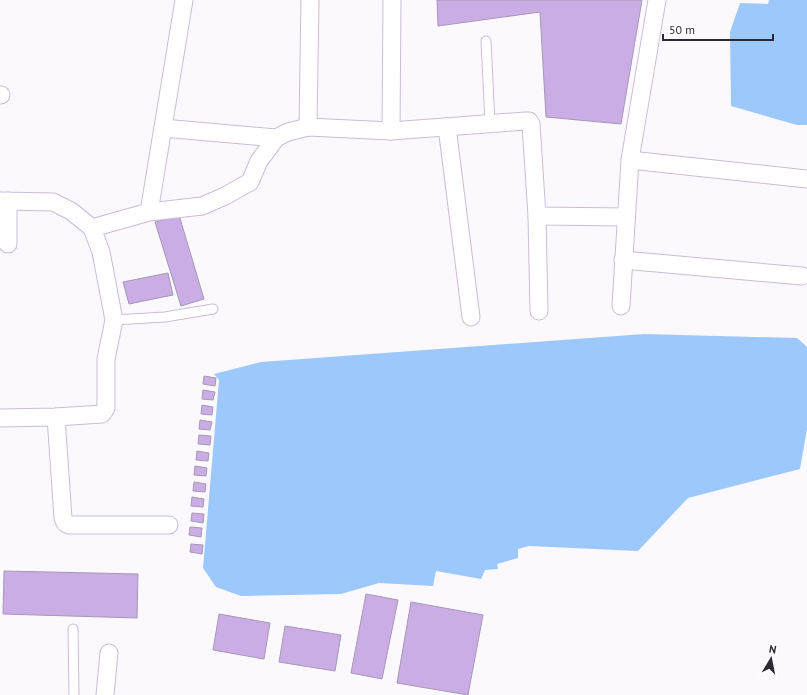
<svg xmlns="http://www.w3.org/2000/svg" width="807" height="695" font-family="'PT Sans',sans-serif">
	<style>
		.water { fill: #9dc8fc }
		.building { fill: #cbade6; stroke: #a598b2 }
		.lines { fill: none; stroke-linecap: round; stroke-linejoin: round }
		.service-casing { stroke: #cabcd7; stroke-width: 11 }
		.minor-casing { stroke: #cabcd7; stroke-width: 19 }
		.service { stroke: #fff; stroke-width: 9 }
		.minor { stroke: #fff; stroke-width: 17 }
	</style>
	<rect width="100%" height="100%" fill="#fcf9fe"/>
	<g class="water">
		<polygon points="769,0 807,0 807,125 797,125 731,106 730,32 740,3 768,4"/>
		<polygon points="644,334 797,338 807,347 807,429 800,469 688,498 638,551 529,546 518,549 518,558 497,564 498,569 485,570 481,579 436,571 433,586 379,583 341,594 241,596 216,587 203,568 219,380 214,374 261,362"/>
	</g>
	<g class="building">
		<polygon points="437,0 642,0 621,124 546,117 540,12 438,26"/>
		<polygon points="179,215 204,299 181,306 155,222"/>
		<polygon points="168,273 173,295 129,304 123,282"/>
		<polygon points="204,376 216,378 215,386 203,384"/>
		<polygon points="203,390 215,392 213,400 202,399"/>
		<polygon points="202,405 213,407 212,415 201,414"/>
		<polygon points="200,420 212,422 210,430 199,429"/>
		<polygon points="199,435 211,436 210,445 198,444"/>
		<polygon points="197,451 209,453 208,461 196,460"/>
		<polygon points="195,466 207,468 206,476 194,475"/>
		<polygon points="194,482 206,484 205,492 193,491"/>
		<polygon points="192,497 204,499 203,507 191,506"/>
		<polygon points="192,513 204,514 203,523 191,521"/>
		<polygon points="190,527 202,528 201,537 189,535"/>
		<polygon points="191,544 203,545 202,554 190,552"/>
		<polygon points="4,571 138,574 137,618 3,614"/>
		<polygon points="366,594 398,600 382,679 351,673"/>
		<polygon points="411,602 483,615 468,695 397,683"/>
		<polygon points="219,614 270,623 264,659 213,650"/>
		<polygon points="285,626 341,635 335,671 279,662"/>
	</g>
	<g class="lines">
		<defs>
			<g id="service">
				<polyline points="486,41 490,123"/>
				<polyline points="114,320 165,317 213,309"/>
				<polyline points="73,629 74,695"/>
			</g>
			<g id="minor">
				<polyline points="0,95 1,95"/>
				<polyline points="308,127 310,0"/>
				<polyline points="447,127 471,317"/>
				<polyline points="163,128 276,138"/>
				<polyline points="391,131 392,0"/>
				<polyline points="630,160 807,179"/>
				<polyline points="0,201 53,202 71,211 92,228 101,252 114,320 106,359 106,408 102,414 56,417 0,418"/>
				<polyline points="8,201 8,244"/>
				<polyline points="149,212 202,206 225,196 250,182 259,161 276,138 288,132 308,127 391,131 525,121 529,121 531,124 537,216 539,311"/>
				<polyline points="537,216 626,217"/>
				<polyline points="92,228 149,212 184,0"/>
				<polyline points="623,260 802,276"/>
				<polyline points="621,306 630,160 657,0"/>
				<polyline points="56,417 63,518 65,523 69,525 169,525"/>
				<polyline points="105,695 109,653"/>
			</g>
		</defs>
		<use href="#service" class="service-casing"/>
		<use href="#minor" class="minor-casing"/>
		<use href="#service" class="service"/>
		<use href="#minor" class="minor"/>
	</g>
	<g transform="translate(771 659) rotate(10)" stroke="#ffffff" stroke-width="3" paint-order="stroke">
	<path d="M0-3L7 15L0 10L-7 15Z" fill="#2d2832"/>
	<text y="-6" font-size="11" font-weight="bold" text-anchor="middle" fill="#2d2832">N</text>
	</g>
	<path d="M663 34v6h110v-6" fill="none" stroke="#2d2832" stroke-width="2"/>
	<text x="669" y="34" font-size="12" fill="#2d2832" stroke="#ffffff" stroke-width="3" paint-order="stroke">50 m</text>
</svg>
